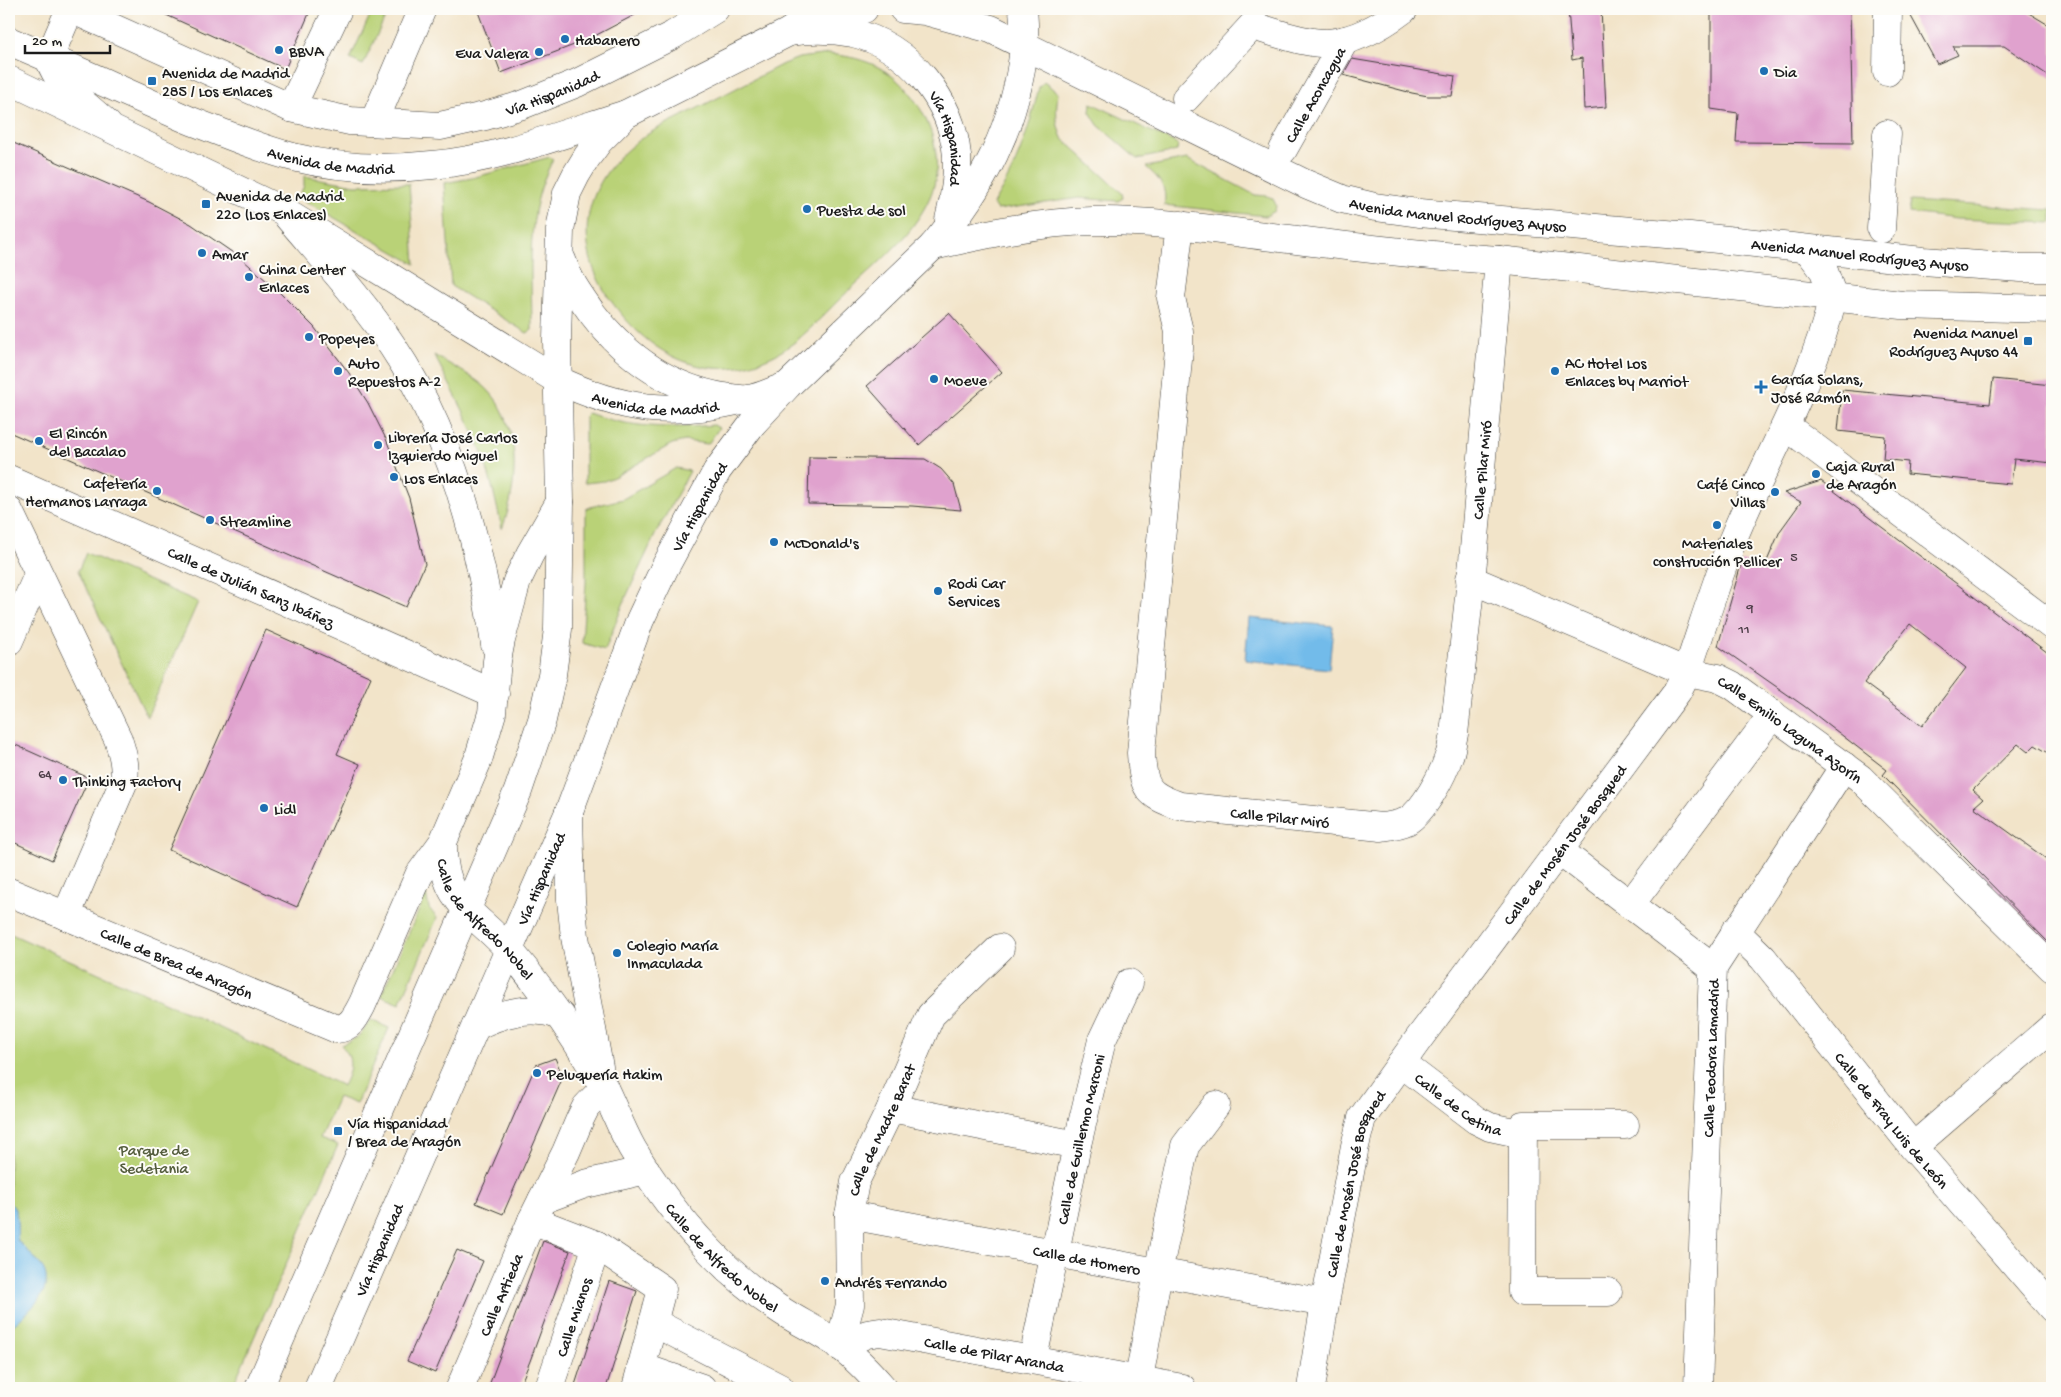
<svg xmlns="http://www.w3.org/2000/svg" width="2061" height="1397" font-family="'Gochi Hand',sans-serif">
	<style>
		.green { fill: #b9d277; stroke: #6a774a }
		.water { fill: #72bbea; stroke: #476c83 }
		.building { fill: #e0a2ce; fill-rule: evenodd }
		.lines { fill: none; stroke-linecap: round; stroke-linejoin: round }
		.minor-casing { stroke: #3c3a36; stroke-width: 29 }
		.major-casing { stroke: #3c3a36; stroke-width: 29 }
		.highway-casing { stroke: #3c3a36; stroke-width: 29 }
		.minor { stroke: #fff; stroke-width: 28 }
		.major { stroke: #fff; stroke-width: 28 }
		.highway { stroke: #fff; stroke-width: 28 }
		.poi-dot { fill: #1f6fb2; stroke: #fdfcf7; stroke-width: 2 }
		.labels { text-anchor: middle; stroke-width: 4; stroke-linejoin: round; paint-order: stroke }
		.number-label { font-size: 14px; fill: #4d3e48 }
		.poi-label { font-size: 16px; fill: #1c1c1c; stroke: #fdfcf7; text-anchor: start }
		.street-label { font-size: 16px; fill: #1c1c1c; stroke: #fdfcf7 }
		.park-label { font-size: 16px; fill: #535c3c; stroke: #fdfcf7 }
	</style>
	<rect width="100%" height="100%" fill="#fdfcf7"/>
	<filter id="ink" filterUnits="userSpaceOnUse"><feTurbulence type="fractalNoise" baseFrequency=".02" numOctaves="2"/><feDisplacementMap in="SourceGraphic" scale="10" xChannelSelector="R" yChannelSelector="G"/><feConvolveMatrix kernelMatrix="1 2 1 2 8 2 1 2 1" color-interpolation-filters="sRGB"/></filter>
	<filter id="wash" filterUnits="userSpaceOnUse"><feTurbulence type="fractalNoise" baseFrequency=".0096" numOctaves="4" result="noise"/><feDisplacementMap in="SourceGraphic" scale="20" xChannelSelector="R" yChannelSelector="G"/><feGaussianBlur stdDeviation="1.12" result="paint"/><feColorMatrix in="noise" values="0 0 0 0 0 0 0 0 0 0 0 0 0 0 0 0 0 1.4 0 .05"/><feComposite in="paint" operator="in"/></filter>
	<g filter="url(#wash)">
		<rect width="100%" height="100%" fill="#f2e4c9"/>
		<g class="green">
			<polygon points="373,9 389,9 363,65 350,59"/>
			<path d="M829 54C847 56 864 59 880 68 921 91 950 151 930 197 912 238 872 268 841 298 820 318 800 342 775 355 752 366 729 371 705 367 664 360 632 331 609 298 572 244 583 185 634 144 650 131 670 122 688 113 720 97 752 80 783 64L799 58Z"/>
			<path d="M1044 82 1058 93C1056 110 1055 122 1062 138L1122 193 1123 198 1118 201 1079 198 997 210 993 204C1018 164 1028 133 1039 87Z"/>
			<polygon points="1091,103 1178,144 1177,151 1137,159 1098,125 1090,112"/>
			<path d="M550 157 553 160C524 212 532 273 532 330L527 333 451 286 444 183 472 178Z"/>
			<path d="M1187 159 1255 195 1268 196 1273 199 1276 205 1275 211 1266 216 1164 205C1168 188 1158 177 1146 167Z"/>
			<polygon points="304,176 355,185 409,184 415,264 298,197 304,186"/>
			<polygon points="1910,201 2052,210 2052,223 1957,219 1909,213"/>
			<path d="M434 355C450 365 472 375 486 388 522 423 519 485 502 529 496 502 490 474 480 448 467 416 450 385 434 355Z"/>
			<path d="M588 413C629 428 671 429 714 425L719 428 708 444 685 441 672 444 616 476 604 481 585 483V416Z"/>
			<polygon points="676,468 690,471 655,535 626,597 605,650 582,643 586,583 586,508 623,499"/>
			<polygon points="86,553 198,602 147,717 78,571"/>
			<polygon points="426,894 429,908 437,918 400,1004 381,996"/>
			<path d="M9 933 197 1017 343 1086C351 1071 354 1058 341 1045L358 1037 371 1020 389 1028 356 1104 338 1097 320 1138 338 1145 232 1388H9Z"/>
		</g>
		<g class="water">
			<polygon points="1249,618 1333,626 1329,669 1245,660"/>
			<path d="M9 1202C21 1211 16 1228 18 1241 26 1250 36 1258 43 1268 57 1291 23 1316 9 1329Z"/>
		</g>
		<g id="blocks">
			<g class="building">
				<polygon points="153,9 311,9 285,69"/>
				<polygon points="477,9 646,9 587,40 501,73"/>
				<polygon points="1568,9 1601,9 1606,107 1584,109 1582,58 1572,60"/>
				<polygon points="1711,9 1850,9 1853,143 1736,142 1738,113 1711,109"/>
				<polygon points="1907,9 2022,9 2052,27 2052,78 2004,46 1953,46 1958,55 1937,64"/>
				<polygon points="1352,59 1455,76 1452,96 1428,96 1412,93 1343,75"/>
				<polygon points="9,141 149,202 191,224 242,259 277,290 314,327 349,373 368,403 386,439 409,498 425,564 406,607 9,432"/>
				<polygon points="949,313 1002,372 919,445 867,386"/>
				<polygon points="1993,379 2052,385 2052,463 2014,459 2011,484 1907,474 1908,462 1883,459 1885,436 1838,431 1842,390 1990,404"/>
				<polygon points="809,457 925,459 941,469 954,484 961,510 912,506 808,504"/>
				<path d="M1821 481 2052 656V755L2035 745 2028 752 2018 744 1973 790 1983 799 1974 807 2052 863V946L1883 775 1887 770 1804 706 1718 646 1742 561 1764 568 1780 531 1801 502 1784 493ZM1910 624 1966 668 1922 726 1864 683Z"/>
				<polygon points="266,630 371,677 337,754 360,764 297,907 169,850"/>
				<polygon points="9,742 89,778 52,860 9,840"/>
				<polygon points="555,1058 563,1077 503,1214 476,1203 536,1065"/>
				<polygon points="543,1241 570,1251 530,1361 519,1388 488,1388"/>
				<polygon points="457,1250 483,1261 435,1373 407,1361"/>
				<polygon points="609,1281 637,1291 606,1388 574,1388"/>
			</g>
		</g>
	</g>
	<g filter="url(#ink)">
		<use href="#blocks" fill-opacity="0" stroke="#3c3a36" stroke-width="1"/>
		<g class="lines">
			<defs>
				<g id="minor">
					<path d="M70 9 49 58C57 86 87 105 107 124"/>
					<path id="s1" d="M71 9 291 108 350 121 440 126 485 116 522 105 577 83 673 35 715 9"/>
					<polyline points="1887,72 1888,9"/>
					<path d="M1186 98 1252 26C1275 32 1305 44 1328 43 1355 41 1383 25 1404 9"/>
					<polyline points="291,108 338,9"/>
					<polyline points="374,122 422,9"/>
					<path id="s2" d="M1283 150 1345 40"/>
					<path d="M288 217C324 259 363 301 393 347 439 416 465 494 482 574 487 598 492 621 495 645"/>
					<path id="s3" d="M1180 225 1171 298 1179 331V349L1141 753C1143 788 1147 795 1180 806L1381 827C1390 826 1399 825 1407 821 1424 811 1443 775 1449 756 1452 749 1452 741 1454 734L1473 561 1499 260"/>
					<polyline points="1881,229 1887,134"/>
					<polyline points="1786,426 2052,626"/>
					<path id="s4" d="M9 479 495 694"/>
					<path d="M9 511 118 739C123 754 126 766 124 781L66 916"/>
					<path id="s5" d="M1470 579 1687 672 1718 678 1732 685 1860 778 2052 968"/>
					<polyline points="9,641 38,575"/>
					<polyline points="569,812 571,900 575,937 599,1067"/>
					<path id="s6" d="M443 842C441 904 476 912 511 952 546 994 576 1038 603 1086 613 1106 621 1128 632 1148 653 1184 680 1220 709 1250 730 1272 753 1292 779 1309 798 1322 821 1332 840 1346 856 1358 870 1373 883 1388"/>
					<polyline points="1560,851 1713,968"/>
					<path id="s7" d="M9 892 337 1029C351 1028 356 1016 362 1005L419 875 443 842 478 760 492 713 497 661 501 640 517 581 530 554 560 502"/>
					<polyline points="1630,905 1773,714"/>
					<path id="s8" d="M1735 931 1763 958 1913 1147 2052 1308"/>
					<path d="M476 1026C504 1012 532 1005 561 1016"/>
					<path id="s9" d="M1401 1063 1476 1120 1490 1127 1523 1134"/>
					<polyline points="891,1108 1077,1145"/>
					<polyline points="1913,1147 2052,1027"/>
					<polyline points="542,1200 585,1184 646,1170"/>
					<path id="s10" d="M849 1215 1325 1303"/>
					<polyline points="532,1220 597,1245 662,1289 636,1388"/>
					<polyline points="1608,1292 1522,1292 1523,1125 1625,1125"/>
					<polyline points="653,1322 780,1388"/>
					<path id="s11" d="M839 1346 850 1305 849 1215 855 1182 891 1108 931 1015 1000 948"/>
					<path id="s12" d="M839 1346 867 1334 880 1332 1182 1388"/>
					<path id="s13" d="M1033 1359 1077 1145 1102 1040 1129 983"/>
					<polyline points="641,1367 702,1388"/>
					<polyline points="1139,1379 1158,1272 1185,1146 1216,1105"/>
					<path id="s14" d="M460 1388 532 1220 566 1152 580 1119 586 1107 604 1088"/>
					<path id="s15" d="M549 1388 597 1245"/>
					<path id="s16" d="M1311 1388 1325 1303 1355 1146 1362 1118 1420 1037 1677 692 1687 672C1702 628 1716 582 1733 539 1766 458 1813 383 1833 297"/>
					<path id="s17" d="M1698 1388 1713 968 1844 766"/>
				</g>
				<g id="major">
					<path id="s18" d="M9 41C69 66 129 94 189 120 223 133 257 148 293 157 337 168 387 170 432 165 499 159 562 134 626 114"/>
					<path id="s19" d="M9 80 283 211 556 379C622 411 670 416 741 400"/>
				</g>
				<g id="highway">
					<path id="s20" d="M903 9 925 11 991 29 1306 184 1342 199 1375 207 1419 213 1690 236 1923 261 2021 268H2052"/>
					<polyline points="808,24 829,16 864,9"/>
					<path id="s21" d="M789 32C810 29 832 29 853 33 909 46 952 100 957 156 958 177 954 200 949 220"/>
					<path d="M933 246C986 234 1039 222 1093 221 1159 220 1224 231 1289 239 1359 248 1429 256 1499 260L1902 305 2052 309"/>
					<polyline points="1808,250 1824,271 1833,297"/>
					<path d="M562 260C568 280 580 296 592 313 626 357 669 388 724 397 732 398 740 400 747 399 760 398 772 391 784 387"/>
					<polyline points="259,1388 518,791 542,720 552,675 558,629 560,502 557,340 560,230 567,193 576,175 587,157 599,141 626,114 789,32 819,9"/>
					<path id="s22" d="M318 1388 569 812 640 620 664 569 717 471 752 424 788 385 933 246C983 187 1016 126 1024 47 1025 35 1024 21 1023 9"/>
				</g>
			</defs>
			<use href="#minor" class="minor-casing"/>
			<use href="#major" class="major-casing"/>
			<use href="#highway" class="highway-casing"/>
			<use href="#minor" class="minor"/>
			<use href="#major" class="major"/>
			<use href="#highway" class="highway"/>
		</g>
	</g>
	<g class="poi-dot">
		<circle cx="565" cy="39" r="5"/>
		<circle cx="279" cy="50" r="5"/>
		<circle cx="539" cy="52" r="5"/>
		<circle cx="1764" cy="71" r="5"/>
		<rect x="147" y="76" width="10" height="10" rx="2.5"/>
		<rect x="201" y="199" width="10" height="10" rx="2.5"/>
		<circle cx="807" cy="209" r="5"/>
		<circle cx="202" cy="253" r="5"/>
		<circle cx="249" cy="277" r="5"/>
		<circle cx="309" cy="337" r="5"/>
		<rect x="2023" y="336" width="10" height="10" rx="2.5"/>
		<circle cx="338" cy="371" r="5"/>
		<circle cx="1555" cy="371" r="5"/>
		<circle cx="934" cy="379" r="5"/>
		<path d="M1758.5 379.5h5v5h5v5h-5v5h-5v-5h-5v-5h5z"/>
		<circle cx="39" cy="441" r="5"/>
		<circle cx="378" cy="445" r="5"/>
		<circle cx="1816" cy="474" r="5"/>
		<circle cx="394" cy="477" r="5"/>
		<circle cx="157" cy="491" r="5"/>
		<circle cx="1775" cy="492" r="5"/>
		<circle cx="210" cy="520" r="5"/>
		<circle cx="1717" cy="525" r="5"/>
		<circle cx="774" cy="542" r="5"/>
		<circle cx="938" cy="591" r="5"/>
		<circle cx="63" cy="780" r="5"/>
		<circle cx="264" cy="808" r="5"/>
		<circle cx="617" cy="953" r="5"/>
		<circle cx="537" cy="1073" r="5"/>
		<rect x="333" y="1126" width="10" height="10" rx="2.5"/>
		<circle cx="825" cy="1281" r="5"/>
	</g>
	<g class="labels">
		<g class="number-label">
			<text x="1794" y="561">5</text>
			<text x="1750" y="612">9</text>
			<text x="1744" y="633">11</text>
			<text x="45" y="778">64</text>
		</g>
		<g class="poi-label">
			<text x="575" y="45">Habanero</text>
			<text x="289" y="56">BBVA</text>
			<text x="529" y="58" text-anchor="end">Eva Valera</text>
			<text x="1774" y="77">Dia</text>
			<text x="162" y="78">Avenida de Madrid<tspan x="162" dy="18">285 / Los Enlaces</tspan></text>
			<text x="216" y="201">Avenida de Madrid<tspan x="216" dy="18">220 (Los Enlaces)</tspan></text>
			<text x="817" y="215">Puesta de sol</text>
			<text x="212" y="259">Amar</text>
			<text x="259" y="274">China Center<tspan x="259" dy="18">Enlaces</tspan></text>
			<text x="2018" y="338" text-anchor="end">Avenida Manuel<tspan x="2018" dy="18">Rodríguez Ayuso 44</tspan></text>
			<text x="319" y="343">Popeyes</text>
			<text x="348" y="368">Auto<tspan x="348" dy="18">Repuestos A-2</tspan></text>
			<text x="1565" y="368">AC Hotel Los<tspan x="1565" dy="18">Enlaces by Marriot</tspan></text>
			<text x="1771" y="384">García Solans,<tspan x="1771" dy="18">José Ramón</tspan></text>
			<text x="944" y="385">Moeve</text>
			<text x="49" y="438">El Rincón<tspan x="49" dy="18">del Bacalao</tspan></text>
			<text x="388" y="442">Librería José Carlos<tspan x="388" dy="18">Izquierdo Miguel</tspan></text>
			<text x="1826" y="471">Caja Rural<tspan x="1826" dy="18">de Aragón</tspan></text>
			<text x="404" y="483">Los Enlaces</text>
			<text x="147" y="488" text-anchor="end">Cafetería<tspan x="147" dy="18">Hermanos Larraga</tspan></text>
			<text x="1765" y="489" text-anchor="end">Café Cinco<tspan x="1765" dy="18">Villas</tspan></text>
			<text x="220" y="526">Streamline</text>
			<text x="784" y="548">McDonald's</text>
			<text x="1717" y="548" text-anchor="middle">Materiales<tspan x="1717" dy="18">construcción Pellicer</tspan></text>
			<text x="948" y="588">Rodi Car<tspan x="948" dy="18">Services</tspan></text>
			<text x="73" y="786">Thinking Factory</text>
			<text x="274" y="814">Lidl</text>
			<text x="627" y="950">Colegio María<tspan x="627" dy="18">Inmaculada</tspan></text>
			<text x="547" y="1079">Peluquería Hakim</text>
			<text x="348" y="1128">Vía Hispanidad<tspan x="348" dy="18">/ Brea de Aragón</tspan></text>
			<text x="835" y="1287">Andrés Ferrando</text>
		</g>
		<g class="street-label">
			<text dy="6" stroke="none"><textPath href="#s1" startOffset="509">Vía Hispanidad</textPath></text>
			<text dy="6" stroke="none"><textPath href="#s2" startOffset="64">Calle Aconcagua</textPath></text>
			<text dy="6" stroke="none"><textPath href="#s21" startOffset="216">Vía Hispanidad</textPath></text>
			<text dy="6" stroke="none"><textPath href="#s18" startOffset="345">Avenida de Madrid</textPath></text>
			<text dy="6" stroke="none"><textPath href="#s20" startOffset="598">Avenida Manuel Rodríguez Ayuso</textPath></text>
			<text dy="6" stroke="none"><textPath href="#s20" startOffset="1002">Avenida Manuel Rodríguez Ayuso</textPath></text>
			<text dy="6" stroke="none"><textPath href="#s19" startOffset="728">Avenida de Madrid</textPath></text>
			<text dy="6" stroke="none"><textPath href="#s3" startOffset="1200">Calle Pilar Miró</textPath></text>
			<text dy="6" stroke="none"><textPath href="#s22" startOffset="961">Vía Hispanidad</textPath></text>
			<text dy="6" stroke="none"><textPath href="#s4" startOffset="265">Calle de Julián Sanz Ibáñez</textPath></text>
			<text dy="6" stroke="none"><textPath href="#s5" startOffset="356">Calle Emilio Laguna Azorín</textPath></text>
			<text dy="6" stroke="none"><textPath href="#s3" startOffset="705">Calle Pilar Miró</textPath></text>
			<text dy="6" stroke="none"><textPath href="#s16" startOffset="615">Calle de Mosén José Bosqued</textPath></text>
			<text dy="6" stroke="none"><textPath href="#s22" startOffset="556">Vía Hispanidad</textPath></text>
			<text dy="6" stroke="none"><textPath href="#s6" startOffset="92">Calle de Alfredo Nobel</textPath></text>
			<text dy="6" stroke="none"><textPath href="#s7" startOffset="182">Calle de Brea de Aragón</textPath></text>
			<text dy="6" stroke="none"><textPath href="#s17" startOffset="330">Calle Teodora Lamadrid</textPath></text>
			<text dy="6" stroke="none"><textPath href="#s9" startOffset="71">Calle de Cetina</textPath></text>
			<text dy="6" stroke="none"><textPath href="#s8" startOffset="246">Calle de Fray Luis de León</textPath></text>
			<text dy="6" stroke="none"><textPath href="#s11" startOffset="224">Calle de Madre Barat</textPath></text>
			<text dy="6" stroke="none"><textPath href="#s13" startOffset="225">Calle de Guillermo Marconi</textPath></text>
			<text dy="6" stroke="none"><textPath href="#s16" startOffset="210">Calle de Mosén José Bosqued</textPath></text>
			<text dy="6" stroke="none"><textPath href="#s22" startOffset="151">Vía Hispanidad</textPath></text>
			<text dy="6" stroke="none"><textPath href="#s6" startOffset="509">Calle de Alfredo Nobel</textPath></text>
			<text dy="6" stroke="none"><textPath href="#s10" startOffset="242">Calle de Homero</textPath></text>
			<text dy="6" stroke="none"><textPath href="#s14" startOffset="102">Calle Artieda</textPath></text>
			<text dy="6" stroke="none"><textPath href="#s15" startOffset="75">Calle Mianos</textPath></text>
			<text dy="6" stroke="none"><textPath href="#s12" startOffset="160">Calle de Pilar Aranda</textPath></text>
		</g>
		<g class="park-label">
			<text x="154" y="1155">Parque de<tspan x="154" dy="18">Sedetania</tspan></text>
		</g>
	</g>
	<rect width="2061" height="1397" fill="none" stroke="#fdfcf7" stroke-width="30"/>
	<path d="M25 45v8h85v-8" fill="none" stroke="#1c1c1c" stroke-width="2.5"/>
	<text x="32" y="45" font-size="15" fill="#1c1c1c" stroke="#fdfcf7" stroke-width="4" paint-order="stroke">20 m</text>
</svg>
